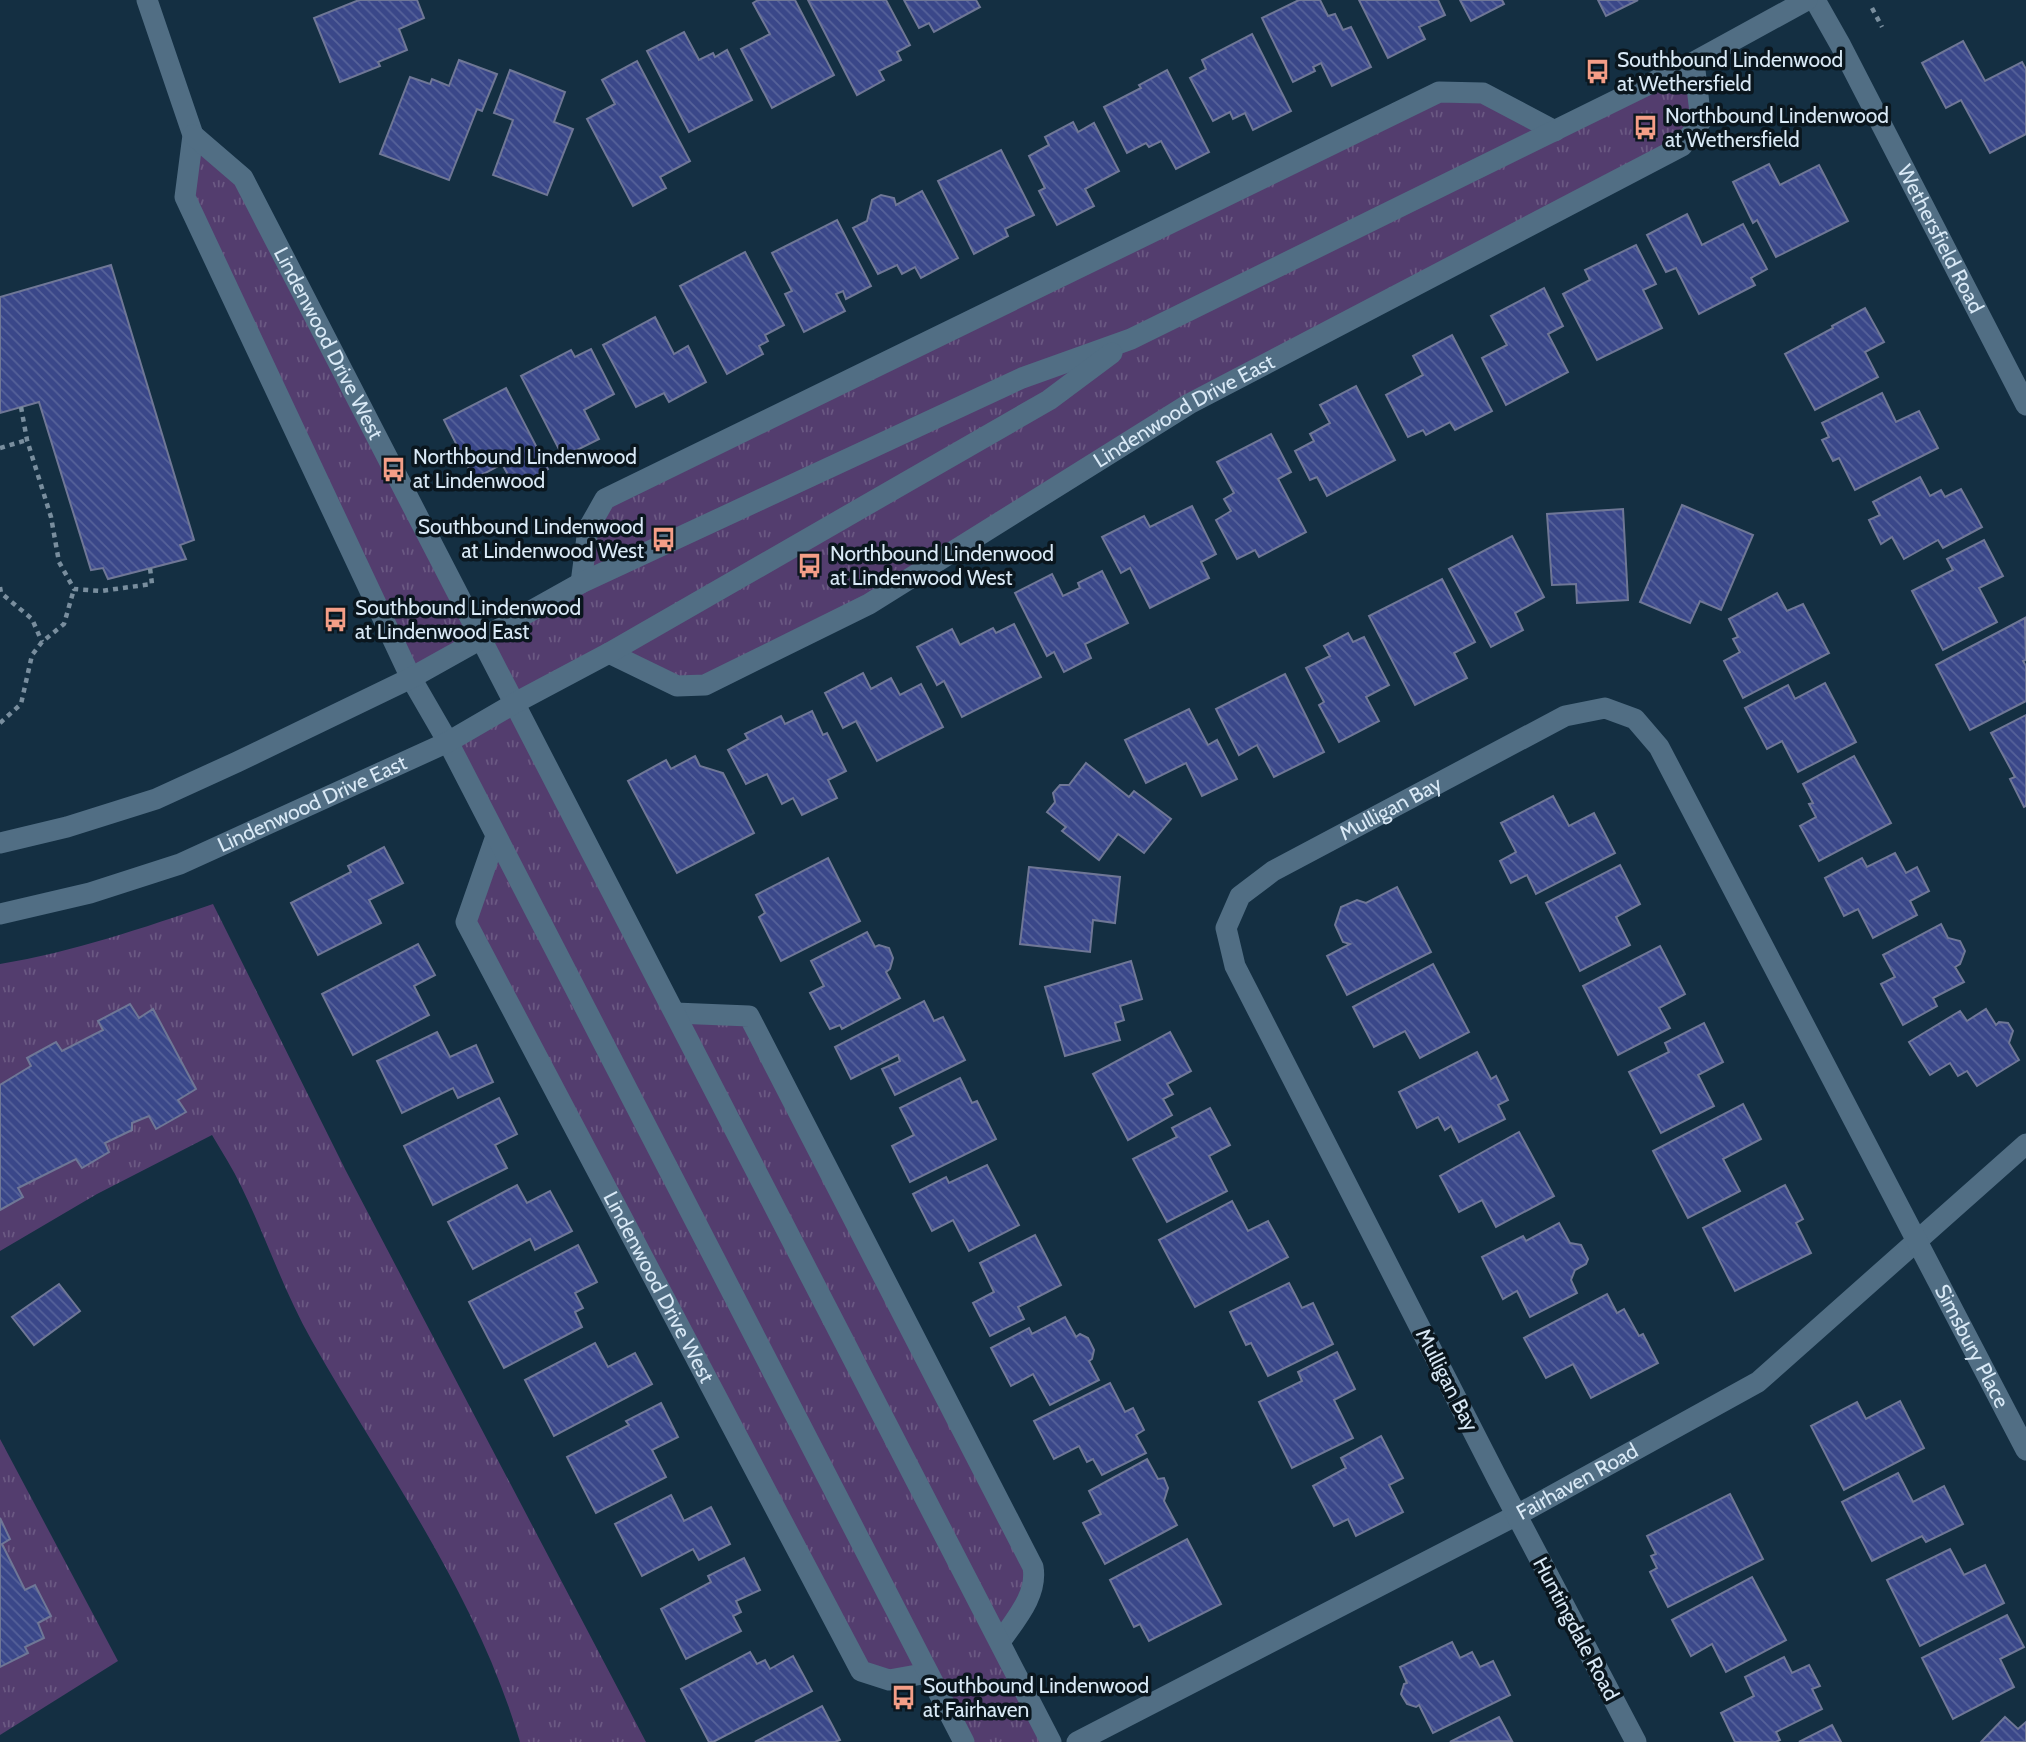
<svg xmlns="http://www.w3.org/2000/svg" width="2026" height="1742" font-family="Cabin,sans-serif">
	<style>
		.grass { fill: url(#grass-tufts) }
		.building { fill: url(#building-back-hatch); stroke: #6f7796; stroke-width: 2 }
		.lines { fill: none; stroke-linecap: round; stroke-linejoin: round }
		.path { stroke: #798e9e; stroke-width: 4.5; stroke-dasharray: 5 5; stroke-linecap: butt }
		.street { stroke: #516e84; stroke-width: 21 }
		.secondary { stroke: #516e84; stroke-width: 21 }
		.labels { text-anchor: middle; stroke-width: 7; stroke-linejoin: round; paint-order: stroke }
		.poi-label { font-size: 21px; fill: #d9e9f6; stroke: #0a161e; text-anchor: start }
		.street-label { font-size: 21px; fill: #d9e9f6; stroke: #0a161e }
	</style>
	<defs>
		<pattern id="grass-tufts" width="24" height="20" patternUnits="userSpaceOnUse" patternTransform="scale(1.75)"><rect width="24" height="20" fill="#533d6e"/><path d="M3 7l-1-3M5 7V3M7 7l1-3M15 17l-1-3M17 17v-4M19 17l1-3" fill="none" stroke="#6b5983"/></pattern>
		<pattern id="building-back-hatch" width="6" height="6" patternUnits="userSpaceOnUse" patternTransform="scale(1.75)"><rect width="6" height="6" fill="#3a4789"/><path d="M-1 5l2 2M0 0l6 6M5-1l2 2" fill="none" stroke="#56629a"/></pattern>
	</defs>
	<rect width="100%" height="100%" fill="#142f42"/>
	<g class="grass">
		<polygon points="1694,62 1701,121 1682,146 1189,404 869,604 705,685 609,653 515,703 675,1013 749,1016 1033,1567 1000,1642 1051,1742 964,1742 928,1674 861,1671 466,922 496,836 448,742 514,703 482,639 411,678 185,197 193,135 243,178 482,639 581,583 605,499 1439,92 1483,93 1555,130"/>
		<path d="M213 904 346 1171 646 1742H520C477 1595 387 1473 312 1341 284 1292 266 1237 241 1186 233 1169 222 1152 212 1135L97 1194 0 1251V964C73 952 143 928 213 904Z"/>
		<polygon points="0,1439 118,1661 0,1735"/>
	</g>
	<g class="building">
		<polygon points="359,0 417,0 424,18 399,29 407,50 378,62 380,66 340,82 314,18"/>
		<polygon points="758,0 795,0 834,75 772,108 741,49 770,34 753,3"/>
		<polygon points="808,0 886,0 910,45 897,52 901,60 879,71 884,80 857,95"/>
		<polygon points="904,0 976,0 980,7 934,32 929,23 919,28"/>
		<polygon points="1299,0 1320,0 1328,16 1335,14 1343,30 1351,27 1371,67 1332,86 1321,63 1313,67 1315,71 1293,82 1262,18"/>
		<polygon points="1359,0 1438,0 1445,15 1419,27 1425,39 1388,58"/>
		<polygon points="1460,0 1502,0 1504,4 1471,21"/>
		<polygon points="1598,0 1638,0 1606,16"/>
		<polygon points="684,32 699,60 713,53 715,57 727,50 752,100 689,132 647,51"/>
		<polygon points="1252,34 1291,111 1253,130 1245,113 1233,119 1230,112 1213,121 1190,78 1206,69 1202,60"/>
		<polygon points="1963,41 1985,81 2022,62 2026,69 2026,134 1990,153 1961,100 1946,108 1922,63"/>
		<polygon points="459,60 497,74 482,111 477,109 449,180 380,154 410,77 430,84 432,79 449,86"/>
		<polygon points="637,61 690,161 660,177 666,188 633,206 587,119 615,104 602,80"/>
		<polygon points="510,70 565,92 554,122 573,129 547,195 493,175 513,120 494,113"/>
		<polygon points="1167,70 1209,152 1176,169 1161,141 1149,147 1146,143 1127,153 1104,107 1141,88 1139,85"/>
		<polygon points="1073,122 1078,132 1094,123 1119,171 1085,189 1094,206 1057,225 1039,191 1045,188 1029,156 1049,145 1045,137"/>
		<polygon points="1001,150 1034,215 1005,229 1008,236 974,254 938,181"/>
		<polygon points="1769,164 1780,185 1819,165 1848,221 1776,257 1757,220 1753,223 1733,182"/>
		<polygon points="922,191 958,258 921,278 915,267 902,274 897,265 878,274 853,228 867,221 872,200 881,195 894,198 896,205"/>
		<polygon points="1687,214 1702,245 1743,224 1767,269 1751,278 1755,285 1699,314 1676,268 1666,272 1647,235"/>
		<polygon points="837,220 871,286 846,299 843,291 836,294 845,311 804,332 785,294 792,291 772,253"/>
		<polygon points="1636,245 1656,284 1643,290 1662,328 1597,360 1563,294 1590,280 1585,270"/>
		<polygon points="745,252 784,325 765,335 768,341 759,346 763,354 727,374 680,286"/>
		<polygon points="111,265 194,540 180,545 186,559 108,579 103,568 91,570 39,402 0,413 0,297"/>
		<polygon points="1544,288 1563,326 1548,334 1568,372 1506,405 1482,358 1507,345 1491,316"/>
		<polygon points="1865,308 1884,342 1865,352 1878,377 1815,410 1785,354 1833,328 1832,326"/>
		<polygon points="655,317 674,354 688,346 706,382 669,402 664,393 636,407 603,345"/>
		<polygon points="1452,335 1492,411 1455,430 1450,422 1426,435 1423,430 1408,437 1386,395 1423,375 1413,356"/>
		<polygon points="591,349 614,394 584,410 599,439 563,457 521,376 571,350 575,357"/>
		<polygon points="1356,386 1395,460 1327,496 1317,477 1310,480 1295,451 1314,441 1310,434 1330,423 1320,405"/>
		<polygon points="506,388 548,469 515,487 502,464 474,479 444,420"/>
		<polygon points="1882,393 1896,422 1919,411 1938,448 1855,490 1839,458 1833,461 1822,440 1829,437 1822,423"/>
		<polygon points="1271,434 1291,472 1278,479 1306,532 1259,557 1255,550 1237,559 1216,520 1231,511 1224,499 1234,493 1217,462"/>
		<polygon points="1920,477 1930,496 1941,490 1945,497 1961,489 1982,527 1943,548 1938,540 1904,559 1892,537 1881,544 1869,520 1880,515 1873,502"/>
		<polygon points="1682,505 1753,535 1721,610 1700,601 1690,623 1640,602"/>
		<polygon points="1192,506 1216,554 1201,562 1209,578 1150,608 1130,568 1121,573 1102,537 1144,516 1150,527"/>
		<polygon points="1623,509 1628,600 1577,603 1576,584 1552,585 1547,514"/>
		<polygon points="1512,536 1544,597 1515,613 1523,630 1491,647 1449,569"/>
		<polygon points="1984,540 2003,576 1979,588 1997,622 1943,650 1912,591 1953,570 1947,559"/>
		<polygon points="1102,571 1128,623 1085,644 1091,658 1064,672 1054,652 1047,656 1015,593 1052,574 1063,596 1080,588 1078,583"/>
		<polygon points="1442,579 1475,642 1454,653 1467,678 1415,705 1369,616"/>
		<polygon points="1777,593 1787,611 1803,604 1829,653 1743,698 1724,661 1740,652 1733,639 1738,637 1729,619"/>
		<polygon points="2025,618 2026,660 2023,661 2026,666 2026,701 1970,730 1936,665"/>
		<polygon points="1014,624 1041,677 962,717 944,681 937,685 917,647 952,629 960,645 993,628 996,633"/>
		<polygon points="1348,633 1353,642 1364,637 1389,685 1366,697 1379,721 1339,742 1319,705 1324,702 1306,668 1330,656 1324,646"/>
		<polygon points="863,673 871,689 891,678 900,695 921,684 943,727 877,761 856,721 843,728 825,693"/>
		<polygon points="1285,674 1324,752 1274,777 1257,745 1239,755 1216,709"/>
		<polygon points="1825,683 1856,742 1798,772 1782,741 1767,749 1745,708 1788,685 1795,699"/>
		<polygon points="1189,709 1208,745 1217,740 1237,779 1202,796 1186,763 1146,783 1125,740"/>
		<polygon points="812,711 823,735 827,733 846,771 828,780 837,798 802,815 793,798 782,804 767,774 746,784 728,750 748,739 745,734 781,716 785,724"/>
		<polygon points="2026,715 2026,806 2024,807 2010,779 2015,777 1991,733"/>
		<polygon points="695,756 700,766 723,773 754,833 677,873 628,781 666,760 671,769"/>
		<polygon points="1854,756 1891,823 1819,861 1800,826 1816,817 1809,804 1813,803 1803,784"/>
		<polygon points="1086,763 1129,797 1134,791 1171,819 1144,853 1118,834 1099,860 1062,831 1066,827 1047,812 1055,802 1053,793 1060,785 1069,785"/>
		<polygon points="1553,796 1569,826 1594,813 1615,853 1536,894 1527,875 1511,883 1500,861 1516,852 1501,823"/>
		<polygon points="384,847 403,883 369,900 381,923 318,955 291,903 351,872 348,866"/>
		<polygon points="1895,853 1906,873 1917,867 1929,891 1910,901 1917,915 1873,938 1858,909 1844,916 1825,878 1862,858 1867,867"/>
		<polygon points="828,858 860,921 781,961 759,917 765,913 756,895"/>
		<polygon points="1620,865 1640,904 1616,917 1630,945 1580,971 1546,903"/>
		<polygon points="1029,867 1120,877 1115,923 1093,920 1090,952 1020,944"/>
		<polygon points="1397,887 1431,952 1347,995 1327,956 1350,944 1343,942 1335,925 1341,907 1357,900 1366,903"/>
		<polygon points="1941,924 1948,938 1960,941 1965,951 1960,964 1955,967 1964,982 1933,998 1937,1006 1903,1025 1881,984 1895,977 1883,955"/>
		<polygon points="867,932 875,947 879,945 889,948 893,958 890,969 886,972 900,998 842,1029 840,1025 830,1029 810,993 824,986 811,961"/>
		<polygon points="418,944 435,975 414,986 429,1015 353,1055 322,994"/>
		<polygon points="1660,946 1685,994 1659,1008 1670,1028 1618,1055 1583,986"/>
		<polygon points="1131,961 1142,999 1120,1006 1124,1020 1115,1023 1120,1040 1065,1056 1045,987"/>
		<polygon points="1433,964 1469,1032 1420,1058 1405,1031 1374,1047 1353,1007"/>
		<polygon points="924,1001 934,1021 943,1017 965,1060 895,1095 882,1069 900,1061 898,1055 851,1079 835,1047"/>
		<polygon points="130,1004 139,1018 153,1009 196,1089 178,1100 186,1112 156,1129 149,1116 132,1123 132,1130 105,1143 109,1152 82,1168 76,1159 18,1188 23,1197 0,1210 0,1085 31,1066 27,1058 56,1042 62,1051 103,1030 98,1021"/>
		<polygon points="1986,1009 1996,1025 1999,1022 2008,1023 2013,1031 2009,1043 2019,1060 1977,1086 1967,1071 1958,1076 1950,1063 1930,1075 1909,1042 1960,1011 1967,1021"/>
		<polygon points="1704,1023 1723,1062 1698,1075 1714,1106 1661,1133 1629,1072 1669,1052 1665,1043"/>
		<polygon points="437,1032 450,1057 476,1045 493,1082 458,1098 453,1088 402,1113 377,1061"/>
		<polygon points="1170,1032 1191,1071 1167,1084 1173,1094 1163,1099 1172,1115 1128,1140 1093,1074"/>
		<polygon points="1477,1052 1491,1079 1496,1076 1508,1100 1498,1105 1505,1119 1459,1142 1451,1126 1445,1130 1438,1117 1417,1128 1399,1092"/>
		<polygon points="960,1078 972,1103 977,1101 996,1139 910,1182 892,1146 914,1135 900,1108"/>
		<polygon points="499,1098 517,1134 495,1145 507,1168 433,1205 404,1146"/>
		<polygon points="1743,1104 1761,1139 1723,1159 1740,1191 1688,1218 1653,1151"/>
		<polygon points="1210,1108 1230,1145 1209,1156 1227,1191 1167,1222 1133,1159 1177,1137 1172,1128"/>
		<polygon points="1519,1132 1554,1196 1496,1227 1482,1200 1459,1212 1440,1176"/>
		<polygon points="987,1165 1019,1225 969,1251 953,1220 932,1231 913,1194 946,1177 949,1183"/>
		<polygon points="517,1185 527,1203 550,1191 572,1231 535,1250 530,1239 473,1269 448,1222"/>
		<polygon points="1785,1185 1803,1219 1796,1223 1811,1253 1735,1291 1703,1228"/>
		<polygon points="1232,1201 1248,1231 1268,1221 1288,1257 1195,1307 1159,1240"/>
		<polygon points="1559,1223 1570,1243 1581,1245 1588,1259 1586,1264 1575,1270 1571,1280 1577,1293 1530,1317 1517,1291 1503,1299 1482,1257 1523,1236 1526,1241"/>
		<polygon points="1035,1235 1061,1285 1018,1307 1024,1319 990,1336 973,1303 994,1292 980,1263"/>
		<polygon points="578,1245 597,1282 575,1293 583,1308 575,1312 582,1327 504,1368 469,1302"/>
		<polygon points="1289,1283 1302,1308 1313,1303 1333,1344 1268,1376 1251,1343 1246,1345 1230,1312"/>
		<polygon points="59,1284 80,1311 34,1345 12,1317"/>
		<polygon points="1607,1294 1617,1313 1624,1309 1639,1336 1643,1334 1658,1363 1591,1398 1573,1364 1546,1378 1524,1338"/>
		<polygon points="1065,1317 1076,1337 1080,1334 1088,1338 1094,1350 1092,1359 1089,1361 1099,1380 1050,1405 1033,1374 1011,1386 991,1348 1029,1328 1032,1334"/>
		<polygon points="595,1343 608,1367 635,1353 652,1384 554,1436 525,1380"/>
		<polygon points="1337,1352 1355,1389 1334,1400 1353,1438 1292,1468 1259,1402 1302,1381 1298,1372"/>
		<polygon points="1110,1383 1125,1412 1133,1408 1144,1430 1136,1435 1146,1453 1102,1475 1093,1459 1087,1462 1079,1446 1054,1459 1034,1421"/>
		<polygon points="1900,1401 1924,1448 1844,1490 1811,1426 1857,1402 1866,1419"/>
		<polygon points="661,1403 678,1437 652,1450 666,1477 596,1513 567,1457 629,1425 626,1421"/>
		<polygon points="1381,1436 1403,1478 1389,1485 1403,1512 1356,1536 1348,1519 1334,1526 1313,1486 1346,1468 1341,1458"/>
		<polygon points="1147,1459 1158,1479 1164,1478 1168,1488 1164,1501 1177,1525 1105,1564 1083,1523 1101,1514 1089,1491"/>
		<polygon points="1898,1473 1913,1502 1944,1486 1963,1524 1926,1542 1922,1536 1872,1561 1842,1502"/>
		<polygon points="1730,1494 1763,1559 1668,1607 1650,1572 1657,1568 1651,1556 1656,1554 1647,1536"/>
		<polygon points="671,1495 684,1521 711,1507 730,1544 699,1560 693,1549 642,1576 615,1524"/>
		<polygon points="0,1518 10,1539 2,1544 25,1590 35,1585 51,1616 38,1623 44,1638 25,1647 28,1653 0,1667"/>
		<polygon points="1187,1539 1221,1604 1149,1641 1140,1624 1134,1627 1110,1580"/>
		<polygon points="1950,1549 1964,1575 1985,1565 2004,1603 1920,1646 1887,1580"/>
		<polygon points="744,1558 760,1590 736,1601 741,1612 733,1616 741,1631 686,1659 661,1609 711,1582 708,1576"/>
		<polygon points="1752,1577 1786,1640 1726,1672 1712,1644 1691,1656 1672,1620"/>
		<polygon points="2007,1615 2024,1647 2000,1659 2014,1687 1953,1719 1922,1658"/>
		<polygon points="1452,1642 1460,1658 1472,1652 1480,1667 1493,1661 1510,1695 1433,1733 1419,1705 1416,1707 1407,1704 1401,1694 1404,1684 1407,1683 1400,1667"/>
		<polygon points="750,1652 757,1664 765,1660 770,1669 793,1656 812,1691 713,1742 709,1742 681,1689"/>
		<polygon points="1784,1657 1792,1673 1809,1665 1820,1686 1812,1689 1822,1709 1776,1732 1780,1740 1776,1742 1735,1742 1721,1713 1754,1696 1745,1677"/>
		<polygon points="822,1706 840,1740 835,1742 755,1742"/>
		<polygon points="1499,1717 1512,1741 1450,1742"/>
		<polygon points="2005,1717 2018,1729 2026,1722 2026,1742 1981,1742"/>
		<polygon points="1832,1725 1841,1742 1799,1742"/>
	</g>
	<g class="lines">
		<g class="path">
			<polyline points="1872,8 1882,27"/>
			<polyline points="21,407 27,440 51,517 59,562 74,589 101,591 152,584 150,568"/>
			<polyline points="0,448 27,440"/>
			<polyline points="0,587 1,593 32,619 42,642"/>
			<polyline points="0,723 21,704 32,655 42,642 64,624 74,589"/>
		</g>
		<g class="street">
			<path id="s1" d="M1815 0 1841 46 2026 405"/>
			<polyline points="581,583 588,529 605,499 1439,92 1483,93 1555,131"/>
			<path id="s2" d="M609 653 677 686 705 685 869 604 1189 404 1682 146 1701 121 1694 62"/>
			<path id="s3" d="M496 836 466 922 861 1671 889 1680 928 1673"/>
			<path d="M675 1013 749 1016 1033 1567C1038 1595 1015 1620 1000 1642"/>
			<path id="s4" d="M1077 1742 1517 1515 1758 1382 2026 1144"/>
			<path id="s5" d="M1636 1742 1497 1478 1235 966 1226 928 1240 896 1273 871 1565 716 1605 708 1635 719 1659 747 2026 1450"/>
		</g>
		<g class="secondary">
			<polyline points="147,0 193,135 185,197 411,678 448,742 964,1742"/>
			<path id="s6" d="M193 135 243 178 1051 1742"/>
			<polyline points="0,843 67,827 156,799 237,762 411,678 581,583 1022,378 1131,339 1694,62 1807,0"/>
			<path id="s7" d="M0 914 90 893 180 864 448 742 515 703 609 653 1049 400 1112 353"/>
		</g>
	</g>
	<defs>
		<symbol id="bus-bare" viewBox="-9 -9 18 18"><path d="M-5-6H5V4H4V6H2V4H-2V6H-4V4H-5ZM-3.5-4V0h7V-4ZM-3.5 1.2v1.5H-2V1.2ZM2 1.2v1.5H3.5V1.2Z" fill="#f49e87" stroke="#0a161e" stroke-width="2.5" paint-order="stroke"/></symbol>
	</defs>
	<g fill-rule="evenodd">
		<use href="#bus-bare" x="1580" y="54" width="35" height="35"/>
		<use href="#bus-bare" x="1628" y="110" width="35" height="35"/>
		<use href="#bus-bare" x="376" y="452" width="35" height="35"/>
		<use href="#bus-bare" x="646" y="522" width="35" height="35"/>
		<use href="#bus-bare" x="792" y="548" width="35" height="35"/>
		<use href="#bus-bare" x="318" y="602" width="35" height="35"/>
		<use href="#bus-bare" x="886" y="1680" width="35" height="35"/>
	</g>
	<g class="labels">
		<g class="poi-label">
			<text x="1617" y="67">Southbound Lindenwood<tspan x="1617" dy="24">at Wethersfield</tspan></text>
			<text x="1665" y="123">Northbound Lindenwood<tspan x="1665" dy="24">at Wethersfield</tspan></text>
			<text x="413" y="464">Northbound Lindenwood<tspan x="413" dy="24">at Lindenwood</tspan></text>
			<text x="644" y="534" text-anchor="end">Southbound Lindenwood<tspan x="644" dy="24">at Lindenwood West</tspan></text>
			<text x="830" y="561">Northbound Lindenwood<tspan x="830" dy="24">at Lindenwood West</tspan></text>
			<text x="355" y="615">Southbound Lindenwood<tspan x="355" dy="24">at Lindenwood East</tspan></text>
			<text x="923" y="1693">Southbound Lindenwood<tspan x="923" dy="24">at Fairhaven</tspan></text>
		</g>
		<g class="street-label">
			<text dy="7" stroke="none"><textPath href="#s1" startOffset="270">Wethersfield Road</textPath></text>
			<text dy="7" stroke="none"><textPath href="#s6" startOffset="252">Lindenwood Drive West</textPath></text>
			<text dy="7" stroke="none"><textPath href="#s2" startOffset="656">Lindenwood Drive East</textPath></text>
			<text dy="7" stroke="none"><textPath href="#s7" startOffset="332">Lindenwood Drive East</textPath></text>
			<text dy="7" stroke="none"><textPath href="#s5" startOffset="1122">Mulligan Bay</textPath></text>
			<text dy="7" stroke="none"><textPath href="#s3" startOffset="504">Lindenwood Drive West</textPath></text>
			<text dy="7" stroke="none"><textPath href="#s5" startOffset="2105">Simsbury Place</textPath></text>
			<text transform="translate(1447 1380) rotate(63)" y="7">Mulligan Bay</text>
			<text dy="7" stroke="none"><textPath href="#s4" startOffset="564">Fairhaven Road</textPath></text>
			<text transform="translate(1576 1629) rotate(62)" y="7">Huntingdale Road</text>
		</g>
	</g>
</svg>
